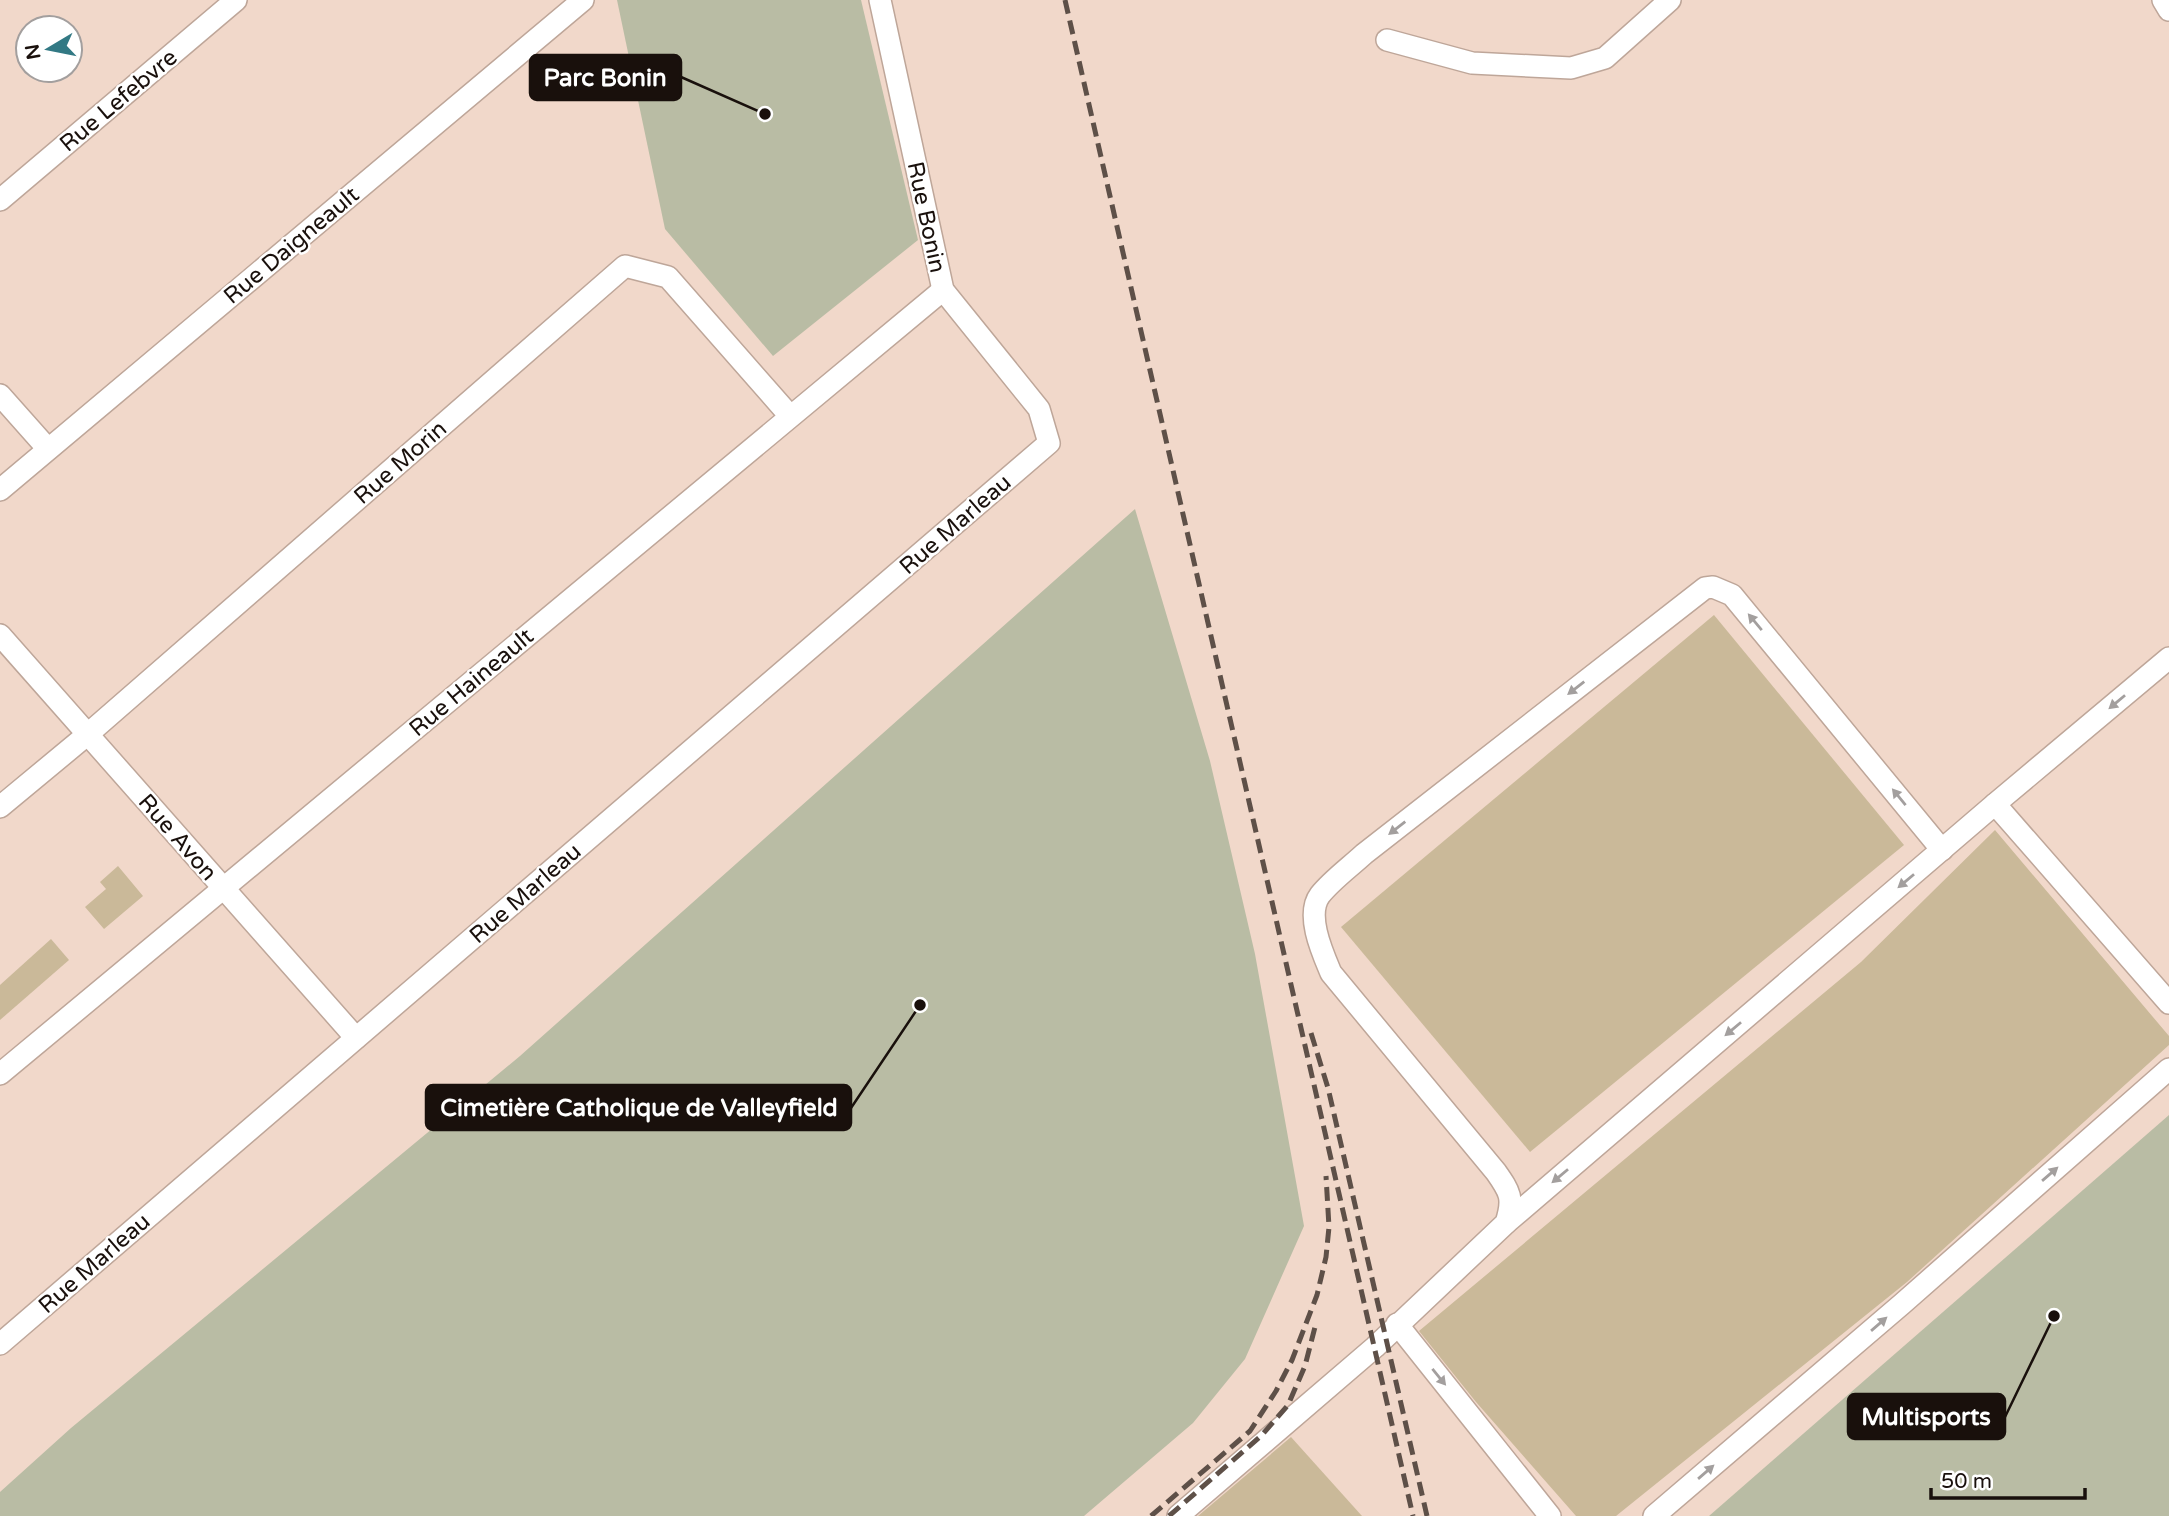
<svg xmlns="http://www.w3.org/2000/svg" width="2169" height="1516" font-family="'Varela Round',sans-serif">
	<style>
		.green { fill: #b9bca4 }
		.building { fill: #cab999 }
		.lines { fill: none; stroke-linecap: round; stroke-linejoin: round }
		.minor-casing { stroke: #bea699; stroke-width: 24 }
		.minor { stroke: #fff; stroke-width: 21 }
		.rail { stroke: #5e5048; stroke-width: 5; stroke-dasharray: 14 7; stroke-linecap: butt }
		.oneway { fill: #a39f9e }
		.labels { text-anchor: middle; stroke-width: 5; stroke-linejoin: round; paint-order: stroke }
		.street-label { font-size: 23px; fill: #19100c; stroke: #fff }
		.leader { fill: none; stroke: #19100c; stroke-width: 2.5 }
		.callout-dot { fill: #19100c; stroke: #fff; stroke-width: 2.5 }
		.callout { fill: #19100c; stroke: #19100c; stroke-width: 2.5 }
		.callout-label { font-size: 24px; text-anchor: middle; font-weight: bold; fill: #fff }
	</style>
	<rect width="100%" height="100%" fill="#f1d8ca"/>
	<g class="green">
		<polygon points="617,0 861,0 918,240 773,356 665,229"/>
		<polygon points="1135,509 1210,761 1255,954 1304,1226 1245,1359 1193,1423 1084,1516 0,1516 0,1492 71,1428 520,1056"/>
		<polygon points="2169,1115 2169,1516 1709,1516"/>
	</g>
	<g class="building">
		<polygon points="1714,615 1904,845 1530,1152 1341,927"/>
		<polygon points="1995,830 2169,1036 2169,1045 1907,1282 1616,1516 1576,1516 1476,1402 1419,1331 1861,962"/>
		<polygon points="118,866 143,896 104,929 85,907 106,889 100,882"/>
		<polygon points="51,939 69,960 0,1020 0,985"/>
		<polygon points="1291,1437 1362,1516 1198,1516"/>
	</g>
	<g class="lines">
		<defs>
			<g id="minor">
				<polyline points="2163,0 2169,10"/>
				<polyline points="1387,40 1472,63 1571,68 1605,58 1670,0"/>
				<polyline points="0,200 236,0"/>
				<polyline points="0,395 48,449"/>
				<polyline points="0,490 583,0"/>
				<polyline points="0,635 356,1038"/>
				<polyline points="1995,804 2169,1003"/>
				<polyline points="0,807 88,734 625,266 668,277 790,416"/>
				<polyline points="0,1074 943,290"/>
				<polyline points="1506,1223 1995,804 2169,658"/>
				<polyline points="1397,1324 1550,1516"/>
				<polyline points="0,1344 1049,443 1039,409 943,290 880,0"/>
				<path d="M1178 1516 1375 1347 1506 1223C1514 1198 1510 1192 1496 1172L1331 973C1323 954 1305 915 1320 895 1332 880 1350 867 1364 854L1705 588 1713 587 1732 595 1942 850"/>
				<polyline points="1654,1516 1902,1304 2169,1069"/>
			</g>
		</defs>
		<use href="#minor" class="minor-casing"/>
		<use href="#minor" class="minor"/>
		<g class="rail">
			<polyline points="1065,0 1413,1516"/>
			<polyline points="1311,1033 1328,1088 1427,1516"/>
			<polyline points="1151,1516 1250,1431 1276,1391 1292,1360 1317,1295 1326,1257 1329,1227 1326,1176"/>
			<polyline points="1169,1516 1262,1435 1288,1405 1305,1366 1316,1323"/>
		</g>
	</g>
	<defs><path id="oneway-solid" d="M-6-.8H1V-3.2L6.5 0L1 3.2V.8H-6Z" transform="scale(1.75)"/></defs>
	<g class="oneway">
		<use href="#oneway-solid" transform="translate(1755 622) rotate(-130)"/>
		<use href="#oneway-solid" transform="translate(1576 688) rotate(142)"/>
		<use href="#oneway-solid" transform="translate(2117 702) rotate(140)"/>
		<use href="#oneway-solid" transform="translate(1899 797) rotate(-129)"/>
		<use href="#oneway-solid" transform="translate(1397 828) rotate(142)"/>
		<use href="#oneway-solid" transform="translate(1906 881) rotate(140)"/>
		<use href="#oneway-solid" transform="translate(1733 1029) rotate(140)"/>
		<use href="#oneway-solid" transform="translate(2050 1174) rotate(-41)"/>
		<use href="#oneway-solid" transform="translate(1560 1176) rotate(140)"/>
		<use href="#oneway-solid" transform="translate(1879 1324) rotate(-41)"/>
		<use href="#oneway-solid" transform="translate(1439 1377) rotate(51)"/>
		<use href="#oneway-solid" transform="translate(1706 1472) rotate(-41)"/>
	</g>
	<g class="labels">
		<g class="street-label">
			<text transform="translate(118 100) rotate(-40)" y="8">Rue Lefebvre</text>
			<text transform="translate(927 217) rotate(78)" y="8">Rue Bonin</text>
			<text transform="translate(291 245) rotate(-40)" y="8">Rue Daigneault</text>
			<text transform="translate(400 462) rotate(-41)" y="8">Rue Morin</text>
			<text transform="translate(955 524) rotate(-41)" y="8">Rue Marleau</text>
			<text transform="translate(471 682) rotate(-40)" y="8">Rue Haineault</text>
			<text transform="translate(178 837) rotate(49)" y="8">Rue Avon</text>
			<text transform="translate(525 893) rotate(-41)" y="8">Rue Marleau</text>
			<text transform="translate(94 1263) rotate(-41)" y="8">Rue Marleau</text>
		</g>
	</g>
	<path class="leader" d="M765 114L681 77M920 1005L851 1108M2054 1316L2005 1417"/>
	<g class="callout-dot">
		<circle cx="765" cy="114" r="7"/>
		<circle cx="920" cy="1005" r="7"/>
		<circle cx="2054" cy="1316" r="7"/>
	</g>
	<g class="callout">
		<rect x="530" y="55" width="151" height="45" rx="7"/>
		<rect x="426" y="1085" width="425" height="45" rx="7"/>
		<rect x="1848" y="1394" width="157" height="45" rx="7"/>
	</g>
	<g class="callout-label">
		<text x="605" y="86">Parc Bonin</text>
		<text x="639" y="1116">Cimetière Catholique de Valleyfield</text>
		<text x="1926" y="1425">Multisports</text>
	</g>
	<g transform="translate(49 49) rotate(260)"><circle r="33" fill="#ffffff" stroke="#a39f9e" stroke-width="2"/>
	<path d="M0-5L12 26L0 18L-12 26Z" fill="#327984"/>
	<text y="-10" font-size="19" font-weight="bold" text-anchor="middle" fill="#19100c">N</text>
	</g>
	<path d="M1931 1488v10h154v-10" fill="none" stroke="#19100c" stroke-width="3.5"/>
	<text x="1941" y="1488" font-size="21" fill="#19100c" stroke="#ffffff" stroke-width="5" paint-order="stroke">50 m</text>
</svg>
